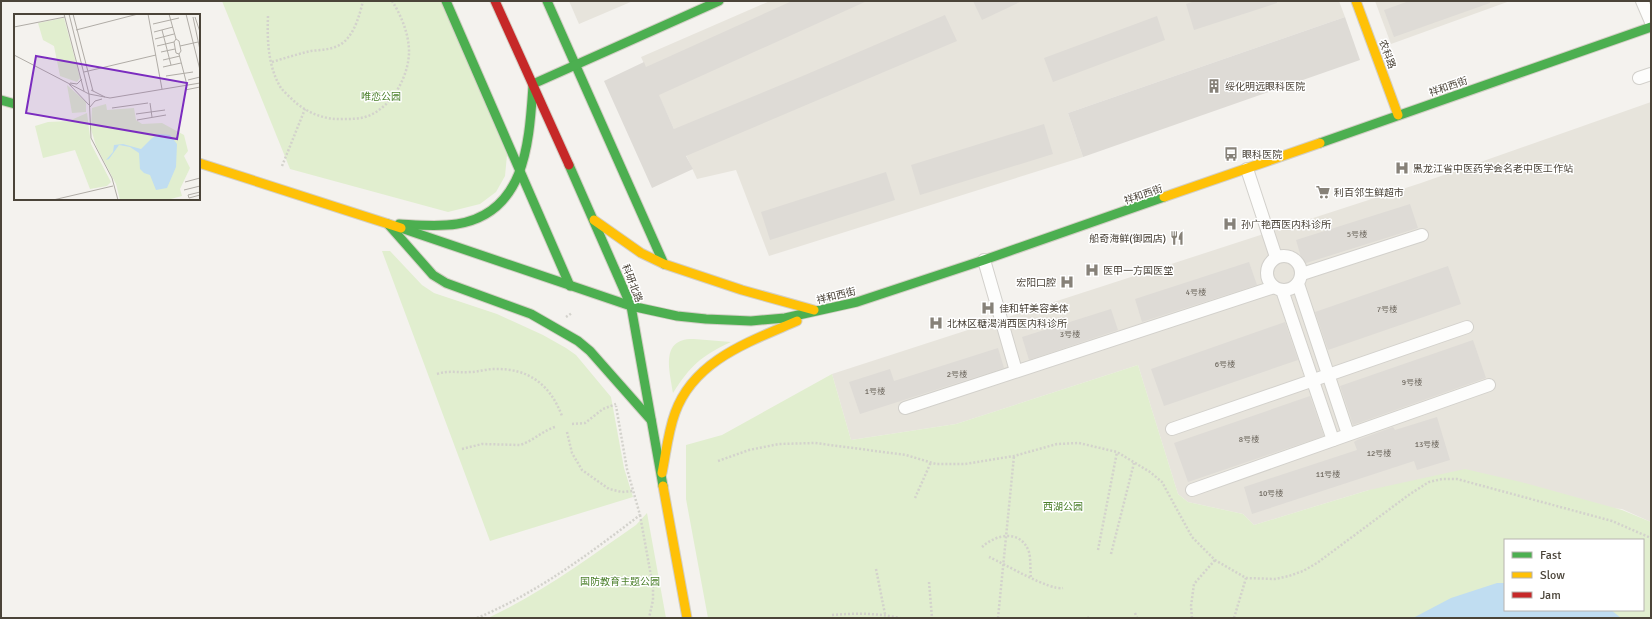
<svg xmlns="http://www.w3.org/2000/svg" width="1652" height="619" font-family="Signika,'Noto Sans SC',sans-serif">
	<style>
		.residential { fill: #e7e4dc }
		.green { fill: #e1eecf; fill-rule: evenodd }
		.water { fill: #c0ddf1 }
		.building { fill: #dedbd6 }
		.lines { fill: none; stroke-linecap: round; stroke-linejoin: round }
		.street-casing { stroke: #d2d0cb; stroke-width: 14 }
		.fast-casing { stroke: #d3cfc5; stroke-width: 11 }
		.slow-casing { stroke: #d3cfc5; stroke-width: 11 }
		.jam-casing { stroke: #d3cfc5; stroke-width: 11 }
		.path { stroke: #d3d2cc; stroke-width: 2.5; stroke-dasharray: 2 2; stroke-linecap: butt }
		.street { stroke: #fdfdfc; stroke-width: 12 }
		.fast { stroke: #4caf50; stroke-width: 9 }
		.slow { stroke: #ffc107; stroke-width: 9 }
		.jam { stroke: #c62828; stroke-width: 9 }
		.labels { text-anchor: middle; stroke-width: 3; stroke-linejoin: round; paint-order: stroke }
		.number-label { font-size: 8px; fill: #706a61 }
		.street-label { font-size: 10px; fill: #4b4439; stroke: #fff }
		.poi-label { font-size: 10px; fill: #4b4439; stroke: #fff; text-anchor: start }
		.park-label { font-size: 10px; fill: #4a7f2a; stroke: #fff }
		.inset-road { fill: none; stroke: #b0aca6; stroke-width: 1 }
		.view { fill: #7b2cbf; fill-opacity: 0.15; stroke: #7b2cbf; stroke-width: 2 }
		.inset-edge { fill: none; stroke: #4b4439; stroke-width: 2 }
	</style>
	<rect width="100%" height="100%" fill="#f4f2ee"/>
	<g class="residential">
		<polygon points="569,1 633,1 579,24"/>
		<polygon points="770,1 1339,1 1345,17 1068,113 1083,157 769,256 736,170 697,179 641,57"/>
		<polygon points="1375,1 1510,1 1391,44"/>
		<polygon points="1651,102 1651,522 1622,509 1369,490 1254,525 1243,514 1188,502 1178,494 1138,365 956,424 851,440 832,374 1421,183"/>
	</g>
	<g class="green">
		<polygon points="222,1 443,1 507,155 505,176 496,192 480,204 448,212 290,169"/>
		<polygon points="382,251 390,251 422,285 434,293 497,314 543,335 566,348 576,355 611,397 624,468 633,497 490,541"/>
		<path d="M694 339 731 342C701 356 691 365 673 393 670 371 659 338 694 339Z"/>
		<path d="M1138 365 1178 494 1188 502 1243 514 1254 525 1369 490 1465 469 1521 482 1622 510 1651 522V618H708L686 499V445L722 435 832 374 851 440 956 424ZM1505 540H1643V610H1505Z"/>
		<path d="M647 513 666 618H488C542 593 588 558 636 525Z"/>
	</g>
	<polygon class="water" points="1497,583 1505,583 1505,610 1611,610 1621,618 1413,618 1451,598"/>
	<g class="building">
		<polygon points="792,1 867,1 659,95 674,129 805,75 945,15 957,41 686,156 693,169 652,188 604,81 644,62 646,67"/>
		<polygon points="973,1 1022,1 982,20"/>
		<polygon points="1195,1 1277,1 1277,3 1194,30 1186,4"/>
		<polygon points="1409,1 1490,1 1490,3 1394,37 1384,10"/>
		<polygon points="1157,16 1165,40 1053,82 1044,58"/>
		<polygon points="1345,17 1360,60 1083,157 1068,113"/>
		<polygon points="1044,124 1053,154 920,195 911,165"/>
		<polygon points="886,172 895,200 770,240 761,212"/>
		<polygon points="1410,204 1418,228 1303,264 1296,240"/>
		<polygon points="1249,262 1257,285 1142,322 1135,299"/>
		<polygon points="1448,266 1461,304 1328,350 1315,312"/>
		<polygon points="1111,309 1118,330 1029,360 1022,337"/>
		<polygon points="1285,322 1298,360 1164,406 1151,369"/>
		<polygon points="1473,340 1486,378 1353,425 1340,386"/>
		<polygon points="998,348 1004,368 860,414 849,382 890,369 894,381"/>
		<polygon points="1310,396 1324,436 1188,482 1174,443"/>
		<polygon points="1437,417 1450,460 1417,470 1414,461 1252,514 1244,487 1357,450 1354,442 1357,440 1393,427 1395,430"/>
	</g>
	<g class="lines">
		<defs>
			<g id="street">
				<polyline points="1642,1 1651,22"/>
				<polyline points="1639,78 1651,74"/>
				<polyline points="1247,169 1276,257"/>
				<circle cx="1284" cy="273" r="17"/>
				<polyline points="984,260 1016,371"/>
				<polyline points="1302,274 1422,235"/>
				<polyline points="1298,284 1348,434"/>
				<polyline points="1282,290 1333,440"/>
				<polyline points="905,408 1274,287"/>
				<polyline points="1172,429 1467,327"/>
				<polyline points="1192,490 1489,385"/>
			</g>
			<g id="fast">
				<polyline points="446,1 570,286"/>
				<polyline points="547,1 664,264"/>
				<polyline points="533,84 719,1"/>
				<polyline points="1,100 15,104"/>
				<polyline points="1320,143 1651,27"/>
				<polyline points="569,165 631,306 663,486"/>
				<polyline points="388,224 433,275 446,283 531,314 578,341 590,351 651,420"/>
				<path d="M399 224C418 225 438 227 457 224 526 213 529 142 533 86"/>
				<polyline points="401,228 631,306"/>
				<polyline points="631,306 677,316 706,319 751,321 785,318 857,302 984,260 1164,197"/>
			</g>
			<g id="slow">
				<polyline points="1356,1 1398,115"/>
				<polyline points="199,163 401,228"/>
				<polyline points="1164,197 1320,143"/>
				<polyline points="594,220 641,253 664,264 742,290 814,310"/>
				<path d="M662 473C666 453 668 432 675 413 694 360 749 342 797 321"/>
				<polyline points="663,486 687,618"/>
			</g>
			<polyline id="jam" points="495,1 569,165"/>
		</defs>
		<use href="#street" class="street-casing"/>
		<use href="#fast" class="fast-casing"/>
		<use href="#slow" class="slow-casing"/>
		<use href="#jam" class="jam-casing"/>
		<g class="path">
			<path d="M268 16C267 40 268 67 281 88 285 93 291 98 296 103 310 114 326 120 344 119 352 119 360 119 368 116 392 107 410 75 409 49 408 32 401 15 392 1"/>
			<path d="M272 62C285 58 298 54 311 51 319 50 327 50 335 47 353 41 359 17 363 1"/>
			<polyline points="282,166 305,109"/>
			<polyline points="566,317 572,313"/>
			<path d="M437 374C449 370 458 373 470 372 478 372 486 369 494 369 528 368 550 384 562 416"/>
			<polyline points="572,424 585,423 603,409 616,404"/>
			<polyline points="567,432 572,453 582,470 609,489 622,492 633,491"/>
			<path d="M462 449 482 444 520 445C533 441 542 431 555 427"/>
			<polyline points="718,461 749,450 779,444 815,443 906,455 936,464 965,464 1014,456 1057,444 1079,443 1117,452 1150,472 1162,482 1192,537 1215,560 1246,578 1275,579 1289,576 1303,571 1317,563 1410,494 1429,482 1442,479 1457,479 1612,521 1651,538"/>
			<polyline points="915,498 931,462"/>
			<polyline points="640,515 653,587 653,600 649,618"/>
			<path d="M982 547C996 534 1021 529 1029 552 1031 560 1030 570 1031 578"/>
			<polyline points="1098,550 1117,452"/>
			<polyline points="1111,554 1134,463"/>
			<path d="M989 557C1005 564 1050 591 1063 588"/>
			<polyline points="876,569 885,614"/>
			<polyline points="929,582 932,618"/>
			<polyline points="1135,613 1137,618"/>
			<path d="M832 615C855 613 877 613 900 618"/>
			<path d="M477 618C537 593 589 554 640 515L627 469 616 406"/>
			<polyline points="998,618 1014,456"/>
			<polyline points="1088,618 1089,617"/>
			<polyline points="1192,618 1191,606 1194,584 1215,560"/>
			<polyline points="1234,618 1246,578"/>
		</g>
		<use href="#street" class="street"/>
		<use href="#fast" class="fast"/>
		<use href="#slow" class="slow"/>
		<use href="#jam" class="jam"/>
	</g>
	<defs>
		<symbol id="building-bare" viewBox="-9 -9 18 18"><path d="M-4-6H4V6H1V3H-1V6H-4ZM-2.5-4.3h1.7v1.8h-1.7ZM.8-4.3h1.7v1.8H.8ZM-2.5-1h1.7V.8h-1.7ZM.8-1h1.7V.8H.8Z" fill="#868178" stroke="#fff" stroke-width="2.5" paint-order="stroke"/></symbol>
		<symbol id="bus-bare" viewBox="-9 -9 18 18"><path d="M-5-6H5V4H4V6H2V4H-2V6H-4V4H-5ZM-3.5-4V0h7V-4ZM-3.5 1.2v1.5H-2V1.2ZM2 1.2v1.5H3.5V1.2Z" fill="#868178" stroke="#fff" stroke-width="2.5" paint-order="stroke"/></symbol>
		<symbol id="hospital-bare" viewBox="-9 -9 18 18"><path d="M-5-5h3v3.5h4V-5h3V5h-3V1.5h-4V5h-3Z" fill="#868178" stroke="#fff" stroke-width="2.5" paint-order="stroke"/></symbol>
		<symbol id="supermarket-bare" viewBox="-9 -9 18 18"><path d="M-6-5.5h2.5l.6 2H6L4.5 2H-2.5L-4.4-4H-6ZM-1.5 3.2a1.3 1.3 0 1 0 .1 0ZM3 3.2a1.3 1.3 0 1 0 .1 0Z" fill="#868178" stroke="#fff" stroke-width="2.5" paint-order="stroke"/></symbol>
		<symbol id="restaurant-bare" viewBox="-9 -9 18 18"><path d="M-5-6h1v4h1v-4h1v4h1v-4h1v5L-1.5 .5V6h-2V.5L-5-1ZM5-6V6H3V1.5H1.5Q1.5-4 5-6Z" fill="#868178" stroke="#fff" stroke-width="2.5" paint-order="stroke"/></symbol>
	</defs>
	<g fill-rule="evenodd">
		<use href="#building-bare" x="1204" y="76" width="20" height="20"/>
		<use href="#bus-bare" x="1221" y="144" width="20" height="20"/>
		<use href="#hospital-bare" x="1392" y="158" width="20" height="20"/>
		<use href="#supermarket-bare" x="1313" y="182" width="20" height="20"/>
		<use href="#hospital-bare" x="1220" y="214" width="20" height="20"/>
		<use href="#restaurant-bare" x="1167" y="228" width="20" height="20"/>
		<use href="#hospital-bare" x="1082" y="260" width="20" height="20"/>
		<use href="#hospital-bare" x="1057" y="272" width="20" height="20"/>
		<use href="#hospital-bare" x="978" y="298" width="20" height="20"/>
		<use href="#hospital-bare" x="926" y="313" width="20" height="20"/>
	</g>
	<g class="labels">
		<g class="number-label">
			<text x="1357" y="237">5号楼</text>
			<text x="1196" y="295">4号楼</text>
			<text x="1387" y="312">7号楼</text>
			<text x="1070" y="337">3号楼</text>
			<text x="1225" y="367">6号楼</text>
			<text x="957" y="377">2号楼</text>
			<text x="1412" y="385">9号楼</text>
			<text x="875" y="394">1号楼</text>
			<text x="1249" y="442">8号楼</text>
			<text x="1427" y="447">13号楼</text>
			<text x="1379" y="456">12号楼</text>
			<text x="1328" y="477">11号楼</text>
			<text x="1271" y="496">10号楼</text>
		</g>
		<g class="street-label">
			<text transform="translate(1388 54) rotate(70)" y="4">农科路</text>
			<text transform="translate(1448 86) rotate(-19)" y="4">祥和西街</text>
			<text transform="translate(1143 194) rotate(-19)" y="4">祥和西街</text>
			<text transform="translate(633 283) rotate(69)" y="4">科研北路</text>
			<text transform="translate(836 295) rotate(-14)" y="4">祥和西街</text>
		</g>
		<g class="poi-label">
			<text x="1225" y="90">绥化明远眼科医院</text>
			<text x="1242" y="158">眼科医院</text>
			<text x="1413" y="172">黑龙江省中医药学会名老中医工作站</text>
			<text x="1334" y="196">利百邻生鲜超市</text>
			<text x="1241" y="228">孙广艳西医内科诊所</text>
			<text x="1166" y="242" text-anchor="end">船奇海鲜(御园店)</text>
			<text x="1103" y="274">医甲一方国医堂</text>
			<text x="1056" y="286" text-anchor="end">宏阳口腔</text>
			<text x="999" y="312">佳和轩美容美体</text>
			<text x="947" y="327">北林区糖渴消西医内科诊所</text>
		</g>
		<g class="park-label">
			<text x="381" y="100">唯恋公园</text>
			<text x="1063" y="510">西湖公园</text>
			<text x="620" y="585">国防教育主题公园</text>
		</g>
	</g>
	<g transform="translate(14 14)">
		<rect width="186" height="186" fill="#f4f2ee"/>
		<path d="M50 4 66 64 63 68 46 62 40 32 29 26 24 9ZM53 71 72 88V98L58 99ZM92 90 93 96 120 94 122 106 128 110 148 109 170 121 174 137 170 142 176 154 166 175 168 182 153 186H106L102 170 82 132 77 115 78 94ZM73 99 77 130 97 168 93 172 76 175 61 136 29 144 21 112 34 108 55 107Z" fill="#e1eecf"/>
		<path d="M145 120 156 121 163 130 162 153 153 174 142 176 136 161 130 159 126 155 125 139 116 133 105 131 95 145 92 146 99 138 100 131 109 130 127 135 138 124Z" fill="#c0ddf1"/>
		<path class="inset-road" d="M50 0 70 77M55 0 75 80 77 124 98 164 104 186M59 0 79 77M134 0 148 75M155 0 162 25 160 28 162 39 165 40 167 37 165 27 162 25M172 0 186 56M179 3 186 36M181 3 186 18M139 10 165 4M0 13 51 3M62 16 124 0M148 16 157 51M140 18 159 13M141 25 160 20M143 32 160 28M166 32 184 28M147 38 161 35M165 40 173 71M0 41 75 80M149 46 166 42M149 53 167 49M70 58 142 41M152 62 179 58M174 66 186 63M56 69 63 70 68 65M55 70 75 91M77 76 91 83M171 76 186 73M75 80 96 84 186 69M136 89 138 103M76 93 81 87 88 85M98 94 134 89M122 100 151 96M123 106 152 101M171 168 186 164M170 176 186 172M186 178 174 181 175 184 186 181M39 186 99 172"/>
		<path class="view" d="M22 42 173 69 163 125 12 99Z"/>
		<rect width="186" height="186" class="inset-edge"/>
	</g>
	<rect width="1652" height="619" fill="none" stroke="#4b4439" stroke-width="4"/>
	<rect x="1504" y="539" width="140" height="72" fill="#ffffff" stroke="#b7b4b0"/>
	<rect x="1512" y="552" width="20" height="6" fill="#4caf50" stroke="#b7b4b0"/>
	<text x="1540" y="559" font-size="12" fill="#4b4439">Fast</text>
	<rect x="1512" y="572" width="20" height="6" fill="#ffc107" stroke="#b7b4b0"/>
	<text x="1540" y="579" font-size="12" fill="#4b4439">Slow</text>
	<rect x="1512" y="592" width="20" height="6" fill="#c62828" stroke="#b7b4b0"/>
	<text x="1540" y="599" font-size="12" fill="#4b4439">Jam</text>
</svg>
